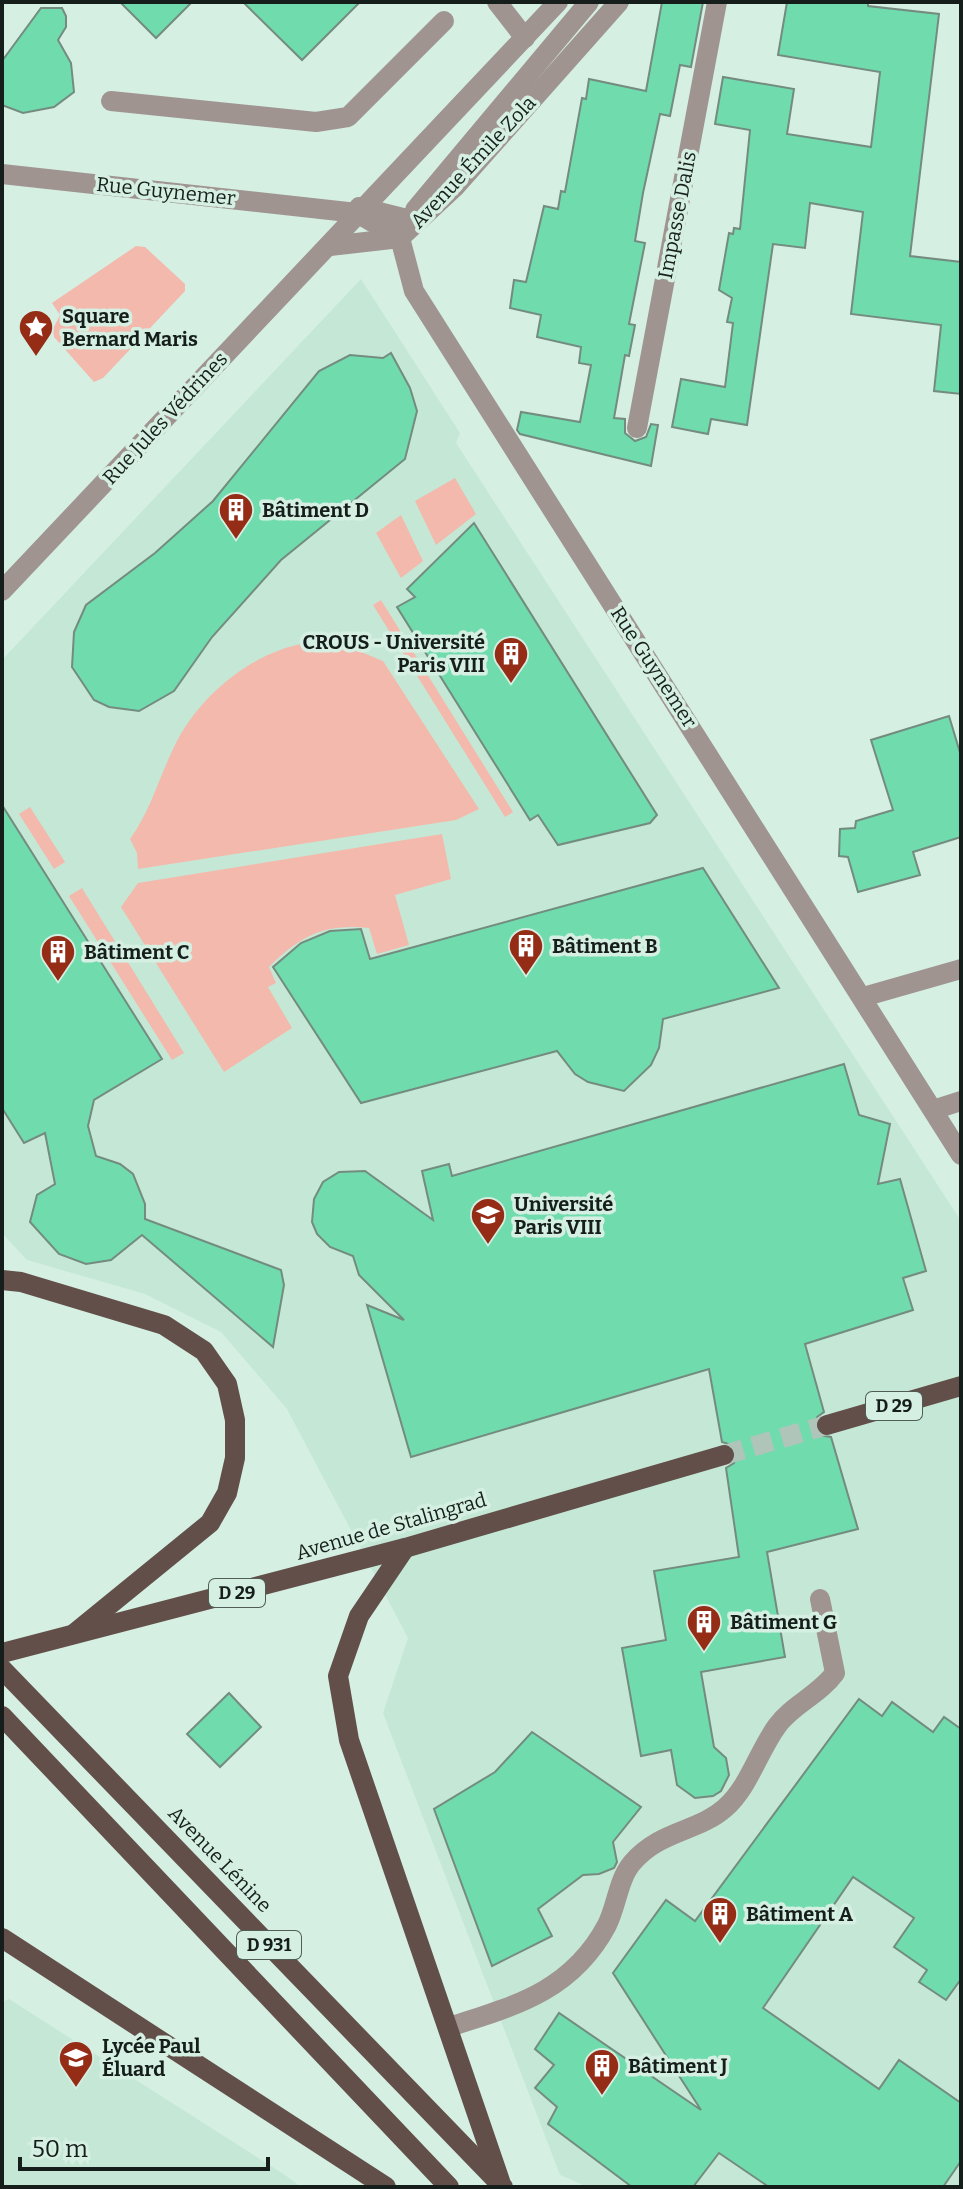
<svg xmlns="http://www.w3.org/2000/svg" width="963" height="2189" font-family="Bitter,serif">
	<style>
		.built { fill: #c5e8d6 }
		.green { fill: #f3b9ac }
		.building { fill: #70dbad; stroke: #738c7f; stroke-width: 2 }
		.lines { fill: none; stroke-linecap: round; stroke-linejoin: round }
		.major-tunnel { stroke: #afc5ba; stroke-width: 20; stroke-dasharray: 20 10; stroke-linecap: butt }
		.minor { stroke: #a09491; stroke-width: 20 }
		.major { stroke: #634f4a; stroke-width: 20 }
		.labels { text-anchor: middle; stroke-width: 7; stroke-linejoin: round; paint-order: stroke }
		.shield { fill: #d5efe2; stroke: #4f5d56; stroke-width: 2 }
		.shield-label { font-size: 18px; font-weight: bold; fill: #151e1a }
		.street-label { font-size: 20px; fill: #151e1a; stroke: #d5efe2 }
		.poi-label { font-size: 20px; font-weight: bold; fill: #151e1a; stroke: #d5efe2; text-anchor: start }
	</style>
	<rect width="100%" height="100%" fill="#d5efe2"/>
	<g class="built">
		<polygon points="361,279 460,433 456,443 961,1221 961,2187 588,2187 560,2175 383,1713 408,1638 287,1409 221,1332 145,1294 27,1260 2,1233 2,660"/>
		<polygon points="9,1999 285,2175 301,2187 2,2187 2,2002"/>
	</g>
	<g class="green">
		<polygon points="136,246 145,247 185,284 185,291 103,378 94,382 54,337 53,329 60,315 52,303"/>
		<polygon points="455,478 476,514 436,545 415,501"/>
		<polygon points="401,515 423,561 401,578 376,533"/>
		<polygon points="381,600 513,812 505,817 373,605"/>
		<path d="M306 643 349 647 383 661 479 809 456 820 138 869 137 853 130 839C151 810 159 777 175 745 199 696 252 652 306 643Z"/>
		<polygon points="30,807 65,862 54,869 19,814"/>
		<path d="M442 834 451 879 395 895 409 945 377 954 369 928C324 923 299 937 269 967L276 983 268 987 292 1028 224 1072 121 907 138 883Z"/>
		<polygon points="82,888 184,1053 172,1060 69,896"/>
	</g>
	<g class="building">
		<polygon points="120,2 192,2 156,38"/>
		<polygon points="243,2 360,2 302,60"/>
		<polygon points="662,2 703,2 691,67 680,65 670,116 660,114 643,193 635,241 645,243 629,324 635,325 629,356 625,355 614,418 625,419 625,433 635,441 646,437 651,424 658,425 651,466 520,434 517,430 521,412 580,422 591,365 579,363 581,347 537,337 541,315 510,308 514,280 526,282 544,206 558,209 561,191 565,192 582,98 586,99 589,79 646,91"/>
		<polygon points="787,2 868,2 868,6 939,14 910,256 961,262 961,394 934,391 941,325 851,314 863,212 810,203 805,248 773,244 747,425 711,419 708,434 672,427 681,379 725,387 733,323 727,322 732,298 719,290 729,233 733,234 734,228 740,229 750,130 715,124 723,77 794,89 787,134 871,147 880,72 778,55"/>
		<polygon points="41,8 62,8 66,16 66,27 58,40 71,63 74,92 54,107 23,113 2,105 2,61"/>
		<polygon points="391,353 410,388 417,411 405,459 281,560 212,637 174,691 139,711 109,707 94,700 72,667 74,632 86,605 155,553 213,501 319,371 350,355 383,358"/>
		<polygon points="474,523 657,815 650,823 558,845 538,815 530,820 397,607 415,597 407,589"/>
		<polygon points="949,716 961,756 961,837 913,852 920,875 858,892 848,857 839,856 840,829 855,828 856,821 893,810 871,740"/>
		<polygon points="2,805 162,1059 94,1100 88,1126 96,1156 120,1164 133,1174 145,1204 145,1219 281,1270 284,1285 273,1347 142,1235 111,1260 86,1264 59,1254 30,1222 37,1195 55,1184 45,1133 24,1143 2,1108"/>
		<polygon points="703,868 779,988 663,1019 659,1048 651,1065 624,1091 588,1082 575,1074 557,1051 361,1103 273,967 301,943 330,931 361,929 370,959"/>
		<polygon points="844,1064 859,1115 890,1124 878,1184 900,1179 926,1271 903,1278 913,1310 805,1344 824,1412 817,1417 814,1428 819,1435 831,1437 858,1529 767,1552 785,1657 701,1672 714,1747 726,1758 729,1775 721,1791 713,1796 695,1798 677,1785 671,1750 641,1756 622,1648 666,1640 654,1571 739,1557 726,1468 734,1463 737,1452 732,1445 722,1442 709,1369 411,1457 367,1305 404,1320 359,1275 353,1256 330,1247 317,1234 312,1222 314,1199 323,1182 339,1172 365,1171 433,1220 422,1171 449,1164 452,1176"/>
		<polygon points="229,1693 261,1727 220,1767 187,1734"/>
		<polygon points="859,1699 882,1716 892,1702 933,1732 944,1717 961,1729 961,1979 946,2000 919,1982 927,1970 894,1947 914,1918 853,1877 763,2008 879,2089 899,2060 961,2103 961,2161 943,2187 769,2187 719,2153 693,2187 632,2187 548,2124 557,2107 535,2088 554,2065 535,2049 559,2013 701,2110 613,1973 666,1900 695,1921"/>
		<polygon points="532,1732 641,1807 613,1842 617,1862 614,1868 599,1874 583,1875 538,1909 552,1936 492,1966 434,1809 495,1772"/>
	</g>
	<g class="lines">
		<polyline class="major-tunnel" points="724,1455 827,1425"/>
		<g class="minor">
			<polyline points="497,2 525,38"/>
			<polyline points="111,101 316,122 348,117 444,21"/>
			<polyline points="2,174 357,213 400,238 414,291 961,1155"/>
			<polyline points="359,207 407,219"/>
			<polyline points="415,210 589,2"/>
			<polyline points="400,238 454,188 619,2"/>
			<polyline points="330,246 400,238"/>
			<polyline points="637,428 717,2"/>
			<polyline points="2,591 558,2"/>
			<polyline points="863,997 961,969"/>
			<polyline points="933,1110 961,1101"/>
			<path d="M449 2027C515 2006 572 1991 607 1925 617 1905 618 1880 632 1863 660 1830 698 1832 725 1808 749 1787 758 1752 777 1726 792 1705 819 1695 835 1673L820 1599"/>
		</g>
		<g class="major">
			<polyline points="2,1280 21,1282 164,1325 204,1351 227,1384 235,1420 235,1458 227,1493 210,1523 75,1633"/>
			<polyline points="827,1425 961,1386"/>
			<polyline points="405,1548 359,1616 338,1676 349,1740 500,2181"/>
			<polyline points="2,1653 405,1548 724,1455"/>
			<polyline points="2,1669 503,2187"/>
			<polyline points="2,1716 449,2187"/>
			<polyline points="2,1938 386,2187"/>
		</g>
	</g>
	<defs>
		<symbol id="sight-pin" viewBox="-11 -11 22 30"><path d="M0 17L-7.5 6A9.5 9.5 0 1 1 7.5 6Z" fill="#952c16" stroke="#d5efe2"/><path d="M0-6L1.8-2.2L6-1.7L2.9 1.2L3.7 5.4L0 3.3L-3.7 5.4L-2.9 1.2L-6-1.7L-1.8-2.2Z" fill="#fff"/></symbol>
		<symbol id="building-pin" viewBox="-11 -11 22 30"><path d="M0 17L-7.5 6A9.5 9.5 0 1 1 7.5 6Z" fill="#952c16" stroke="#d5efe2"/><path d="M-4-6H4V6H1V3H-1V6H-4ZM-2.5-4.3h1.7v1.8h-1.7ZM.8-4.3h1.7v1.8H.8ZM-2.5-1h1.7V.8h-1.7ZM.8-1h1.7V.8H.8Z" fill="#fff"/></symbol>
		<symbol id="university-pin" viewBox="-11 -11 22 30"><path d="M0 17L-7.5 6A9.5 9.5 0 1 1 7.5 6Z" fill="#952c16" stroke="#d5efe2"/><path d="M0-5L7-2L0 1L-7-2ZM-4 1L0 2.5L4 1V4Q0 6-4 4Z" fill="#fff"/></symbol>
		<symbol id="school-pin" viewBox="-11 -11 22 30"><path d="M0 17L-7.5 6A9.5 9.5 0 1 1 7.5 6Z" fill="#952c16" stroke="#d5efe2"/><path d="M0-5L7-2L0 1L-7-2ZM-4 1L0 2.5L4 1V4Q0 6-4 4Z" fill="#fff"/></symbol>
	</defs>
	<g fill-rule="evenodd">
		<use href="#sight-pin" x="16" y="307" width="40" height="54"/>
		<use href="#building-pin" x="216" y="490" width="40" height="54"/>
		<use href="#building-pin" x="491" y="634" width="40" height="54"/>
		<use href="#building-pin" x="506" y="926" width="40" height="54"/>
		<use href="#building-pin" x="38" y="932" width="40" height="54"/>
		<use href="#university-pin" x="468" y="1195" width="40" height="54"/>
		<use href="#building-pin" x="684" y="1602" width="40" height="54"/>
		<use href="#building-pin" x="700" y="1894" width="40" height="54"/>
		<use href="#school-pin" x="56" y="2038" width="40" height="54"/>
		<use href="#building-pin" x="582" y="2046" width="40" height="54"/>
	</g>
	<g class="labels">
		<g class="shield">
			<rect x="866" y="1392" width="56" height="28" rx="6"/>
			<rect x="209" y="1579" width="56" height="28" rx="6"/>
			<rect x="237" y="1931" width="64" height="28" rx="6"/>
		</g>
		<g class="shield-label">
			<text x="894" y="1412">D 29</text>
			<text x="237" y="1599">D 29</text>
			<text x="269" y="1951">D 931</text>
		</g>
		<g class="street-label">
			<text transform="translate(473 162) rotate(-47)" y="7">Avenue Émile Zola</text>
			<text transform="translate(166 191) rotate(6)" y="7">Rue Guynemer</text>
			<text transform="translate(677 215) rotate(-79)" y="7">Impasse Dalis</text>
			<text transform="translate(165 418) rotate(-47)" y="7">Rue Jules Védrines</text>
			<text transform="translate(654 667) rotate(57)" y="7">Rue Guynemer</text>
			<text transform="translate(391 1526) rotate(-16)" y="7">Avenue de Stalingrad</text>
			<text transform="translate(220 1859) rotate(46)" y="7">Avenue Lénine</text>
		</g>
		<g class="poi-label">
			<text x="62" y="323">Square<tspan x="62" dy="23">Bernard Maris</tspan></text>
			<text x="262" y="517">Bâtiment D</text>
			<text x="485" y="649" text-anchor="end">CROUS - Université<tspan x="485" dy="23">Paris VIII</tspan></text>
			<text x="552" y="953">Bâtiment B</text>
			<text x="84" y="959">Bâtiment C</text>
			<text x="514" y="1211">Université<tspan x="514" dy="23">Paris VIII</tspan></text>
			<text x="730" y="1629">Bâtiment G</text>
			<text x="746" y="1921">Bâtiment A</text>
			<text x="102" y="2053">Lycée Paul<tspan x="102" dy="23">Éluard</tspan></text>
			<text x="628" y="2073">Bâtiment J</text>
		</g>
	</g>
	<rect width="963" height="2189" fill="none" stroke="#151e1a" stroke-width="8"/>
	<path d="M20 2157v12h248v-12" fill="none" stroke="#151e1a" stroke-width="4"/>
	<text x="32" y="2157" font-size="24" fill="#151e1a" stroke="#d5efe2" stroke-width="6" paint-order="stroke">50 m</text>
</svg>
